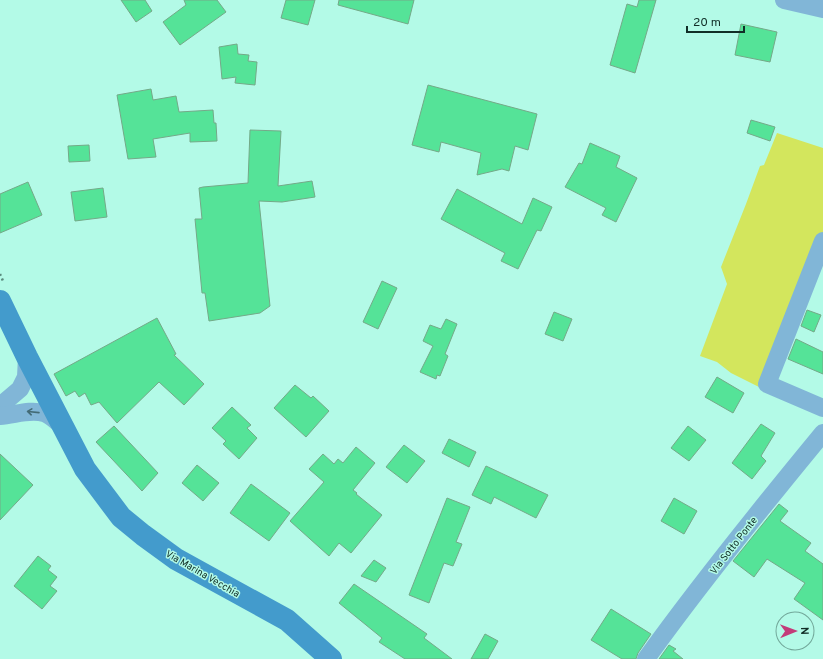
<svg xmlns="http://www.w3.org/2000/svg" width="823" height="659" font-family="Overpass,sans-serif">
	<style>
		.green { fill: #d3e65d }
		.building { fill: #55e398; stroke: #74a988 }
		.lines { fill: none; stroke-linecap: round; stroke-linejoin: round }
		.path { stroke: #5b8b7e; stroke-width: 2.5; stroke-dasharray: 2 3; stroke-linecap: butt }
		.minor { stroke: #81b6d7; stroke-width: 18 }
		.secondary { stroke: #439bcc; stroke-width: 22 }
		.oneway { stroke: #436b76 }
		.labels { text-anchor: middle; stroke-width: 3; stroke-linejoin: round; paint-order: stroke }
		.street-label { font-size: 10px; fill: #112e27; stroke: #b3fae7 }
	</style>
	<rect width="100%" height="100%" fill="#b3fae7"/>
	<polygon class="green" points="777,133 823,148 823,233 759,387 731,373 717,362 700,356 727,284 721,267 746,204 760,166 764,165"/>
	<g class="building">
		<polygon points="121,0 145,0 152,11 136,22"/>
		<polygon points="184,0 217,0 226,12 180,45 163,22 186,5"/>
		<polygon points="286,0 315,0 308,25 281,18"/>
		<polygon points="339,0 414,0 408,24 338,5"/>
		<polygon points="639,0 656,0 635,73 610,65 627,4 637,7"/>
		<polygon points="741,24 777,32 770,62 735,55"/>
		<polygon points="237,44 238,54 249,55 248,61 257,62 255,85 235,83 236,77 222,79 219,47"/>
		<polygon points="428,85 537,114 528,150 515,146 509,171 502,169 477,175 481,153 441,142 439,152 412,145"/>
		<polygon points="151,89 153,100 176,96 179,112 213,110 214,123 216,123 217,141 190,142 190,133 153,139 156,157 128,159 117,95"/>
		<polygon points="751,120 775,127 770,141 747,133"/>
		<polygon points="250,130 281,131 278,186 312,181 315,197 282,202 259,201 270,306 260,313 209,321 205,293 202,293 195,219 202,219 199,188 203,187 248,183"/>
		<polygon points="590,143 620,156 616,167 637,178 616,222 602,215 606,208 565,187 579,163 582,164"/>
		<polygon points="89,145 90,161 69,162 68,146"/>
		<polygon points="28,182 42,215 0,233 0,194"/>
		<polygon points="103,188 107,217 75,221 71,192"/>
		<polygon points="457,189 522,224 533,198 552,207 541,231 537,230 518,269 501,261 505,253 441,219"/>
		<polygon points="382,281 397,288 378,329 363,322"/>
		<polygon points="807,310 821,315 814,332 801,326"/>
		<polygon points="554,312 572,319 563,341 545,334"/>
		<polygon points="157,318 176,354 174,355 204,384 184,405 159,382 117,423 99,402 91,405 85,393 79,397 75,391 66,396 54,374"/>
		<polygon points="446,319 457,324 445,354 448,356 440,376 437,375 436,379 420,372 433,346 423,341 430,325 441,329"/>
		<polygon points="796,339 823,352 823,374 788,359"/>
		<polygon points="717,377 744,393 733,413 705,397"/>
		<polygon points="295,385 311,398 313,396 329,411 306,437 274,408"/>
		<polygon points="232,407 251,425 247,428 257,438 239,459 223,444 226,441 212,428"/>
		<polygon points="761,424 775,433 761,456 766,461 752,479 732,463"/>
		<polygon points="114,426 158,473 142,491 96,442"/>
		<polygon points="688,426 706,440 689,461 671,448"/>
		<polygon points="449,439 476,452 469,467 442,453"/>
		<polygon points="404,445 425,461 407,483 386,467"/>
		<polygon points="356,447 375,463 353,490 357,493 356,494 382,515 351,553 339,543 329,556 290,521 324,482 309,469 323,454 334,464 338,459 343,463"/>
		<polygon points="0,454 33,485 0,520"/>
		<polygon points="197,465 219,483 203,501 182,483"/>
		<polygon points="486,466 548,495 536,518 494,497 491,504 472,495"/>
		<polygon points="251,484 290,513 269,541 230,513"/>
		<polygon points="447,498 470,507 456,542 462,544 453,566 444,563 429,603 409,595"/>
		<polygon points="674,498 697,511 684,534 661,521"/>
		<polygon points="779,504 788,511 780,521 811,543 805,551 823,564 823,620 794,599 805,583 767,559 754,577 733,561"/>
		<polygon points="38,556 51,566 48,570 57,577 50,586 57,591 42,609 14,586"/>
		<polygon points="374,560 386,568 376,582 361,576"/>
		<polygon points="354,584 427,634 424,638 452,659 405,659 379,642 382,638 339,603"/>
		<polygon points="611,609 651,634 638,653 636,659 622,659 591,640"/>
		<polygon points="485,634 498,641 488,659 471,659"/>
		<polygon points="669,645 676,649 673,651 683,659 659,659"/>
	</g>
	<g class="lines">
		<polyline class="path" points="0,274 3,281"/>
		<g class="minor">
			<polyline points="784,0 823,9"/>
			<polyline points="823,241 767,384 823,408"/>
			<polyline points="0,406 20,389 26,377 27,357"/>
			<path d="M0 416C15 415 29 409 44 413 50 415 57 422 63 426"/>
			<path d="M646 659C702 581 762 507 823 433"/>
		</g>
		<polyline class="secondary" points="0,301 27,357 85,469 121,517 143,535 176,559 287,620 331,659"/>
	</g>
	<defs><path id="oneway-shaft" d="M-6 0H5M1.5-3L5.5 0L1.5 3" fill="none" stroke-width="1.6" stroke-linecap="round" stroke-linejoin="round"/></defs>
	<use class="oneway" href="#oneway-shaft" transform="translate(33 412) rotate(-174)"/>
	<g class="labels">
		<g class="street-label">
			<text transform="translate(733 545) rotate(-52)" y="4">Via Sotto Ponte</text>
			<text transform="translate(203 573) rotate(30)" y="4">Via Marina Vecchia</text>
		</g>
	</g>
	<g transform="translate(795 631) rotate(89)"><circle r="19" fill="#b3fae7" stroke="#72a89a"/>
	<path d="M0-3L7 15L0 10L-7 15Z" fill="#c33b79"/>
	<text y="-6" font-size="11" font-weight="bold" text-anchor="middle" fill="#112e27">N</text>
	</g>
	<path d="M687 26v6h57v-6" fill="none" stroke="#112e27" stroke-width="2"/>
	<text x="693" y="26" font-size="12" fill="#112e27" stroke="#b3fae7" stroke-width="3" paint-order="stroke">20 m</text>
</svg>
